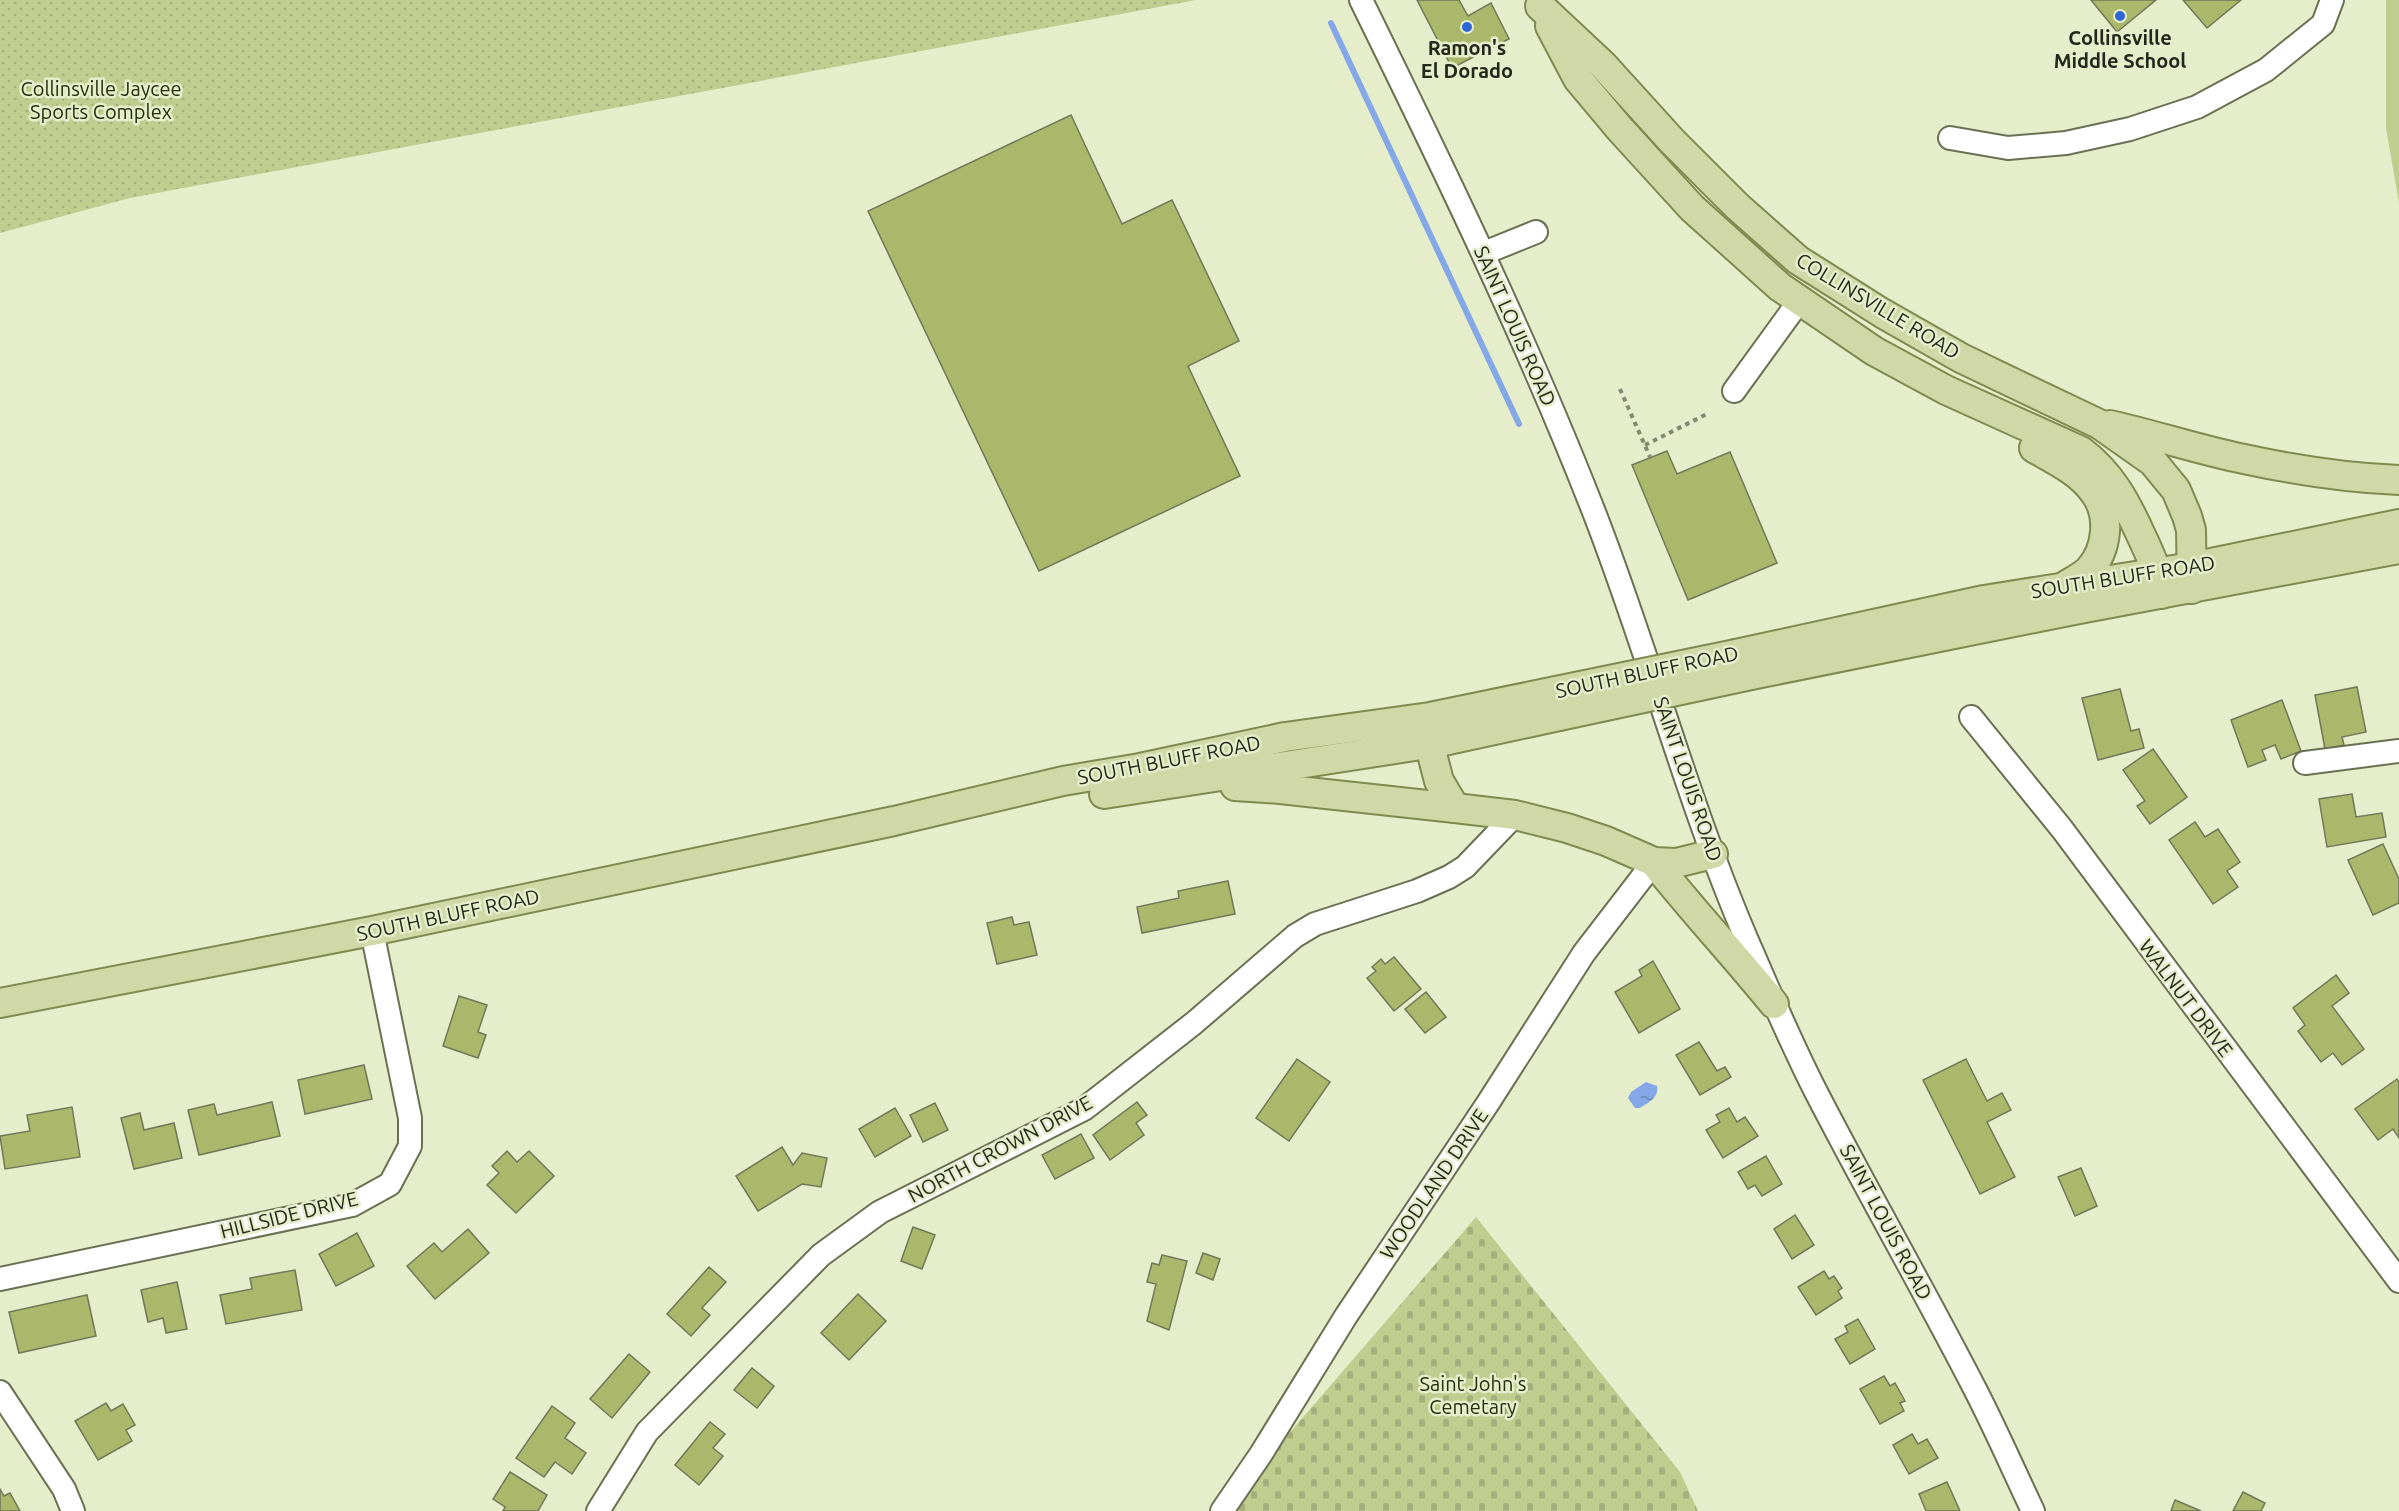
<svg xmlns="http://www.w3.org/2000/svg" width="2399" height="1511" font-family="Ubuntu,sans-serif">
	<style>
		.green { fill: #c1cc8f }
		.cemetery { fill: url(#cemetery-stones) }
		.park { fill: url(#park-dots) }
		.water { fill: url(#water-ripples) }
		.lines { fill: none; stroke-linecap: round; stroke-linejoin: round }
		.stream { stroke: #83a7e7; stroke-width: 6 }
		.building { fill: #abb76a; stroke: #727759; stroke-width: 1.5 }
		.minor-casing { stroke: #6a7052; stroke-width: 26 }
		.major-casing { stroke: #808950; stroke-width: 32 }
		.path { stroke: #838871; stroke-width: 4; stroke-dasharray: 4.5 4.5; stroke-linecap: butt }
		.minor { stroke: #fff; stroke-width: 22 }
		.major { stroke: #d0d8a7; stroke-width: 28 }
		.major-bridge-casing { stroke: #808950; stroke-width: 32; stroke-linecap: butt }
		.major-bridge { stroke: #d0d8a7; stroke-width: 28 }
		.poi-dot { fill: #2e67d5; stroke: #e6edcb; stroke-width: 2 }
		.labels { text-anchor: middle; stroke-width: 5; stroke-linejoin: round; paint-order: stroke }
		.poi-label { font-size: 20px; font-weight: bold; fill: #25271b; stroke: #e6edcb }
		.park-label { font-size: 20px; fill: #282d0b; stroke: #e6edcb }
		.street-label { font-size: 20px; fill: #25271b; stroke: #e6edcb }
	</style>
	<defs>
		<pattern id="cemetery-stones" width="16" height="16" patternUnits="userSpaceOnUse" patternTransform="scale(1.5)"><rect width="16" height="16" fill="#c1cc8f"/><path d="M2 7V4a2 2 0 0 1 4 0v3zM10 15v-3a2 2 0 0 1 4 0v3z" fill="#a6af7b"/></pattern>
		<pattern id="park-dots" width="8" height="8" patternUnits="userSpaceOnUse" patternTransform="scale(1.5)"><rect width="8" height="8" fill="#c1cc8f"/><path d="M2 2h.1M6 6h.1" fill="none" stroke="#a6af7b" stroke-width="1.8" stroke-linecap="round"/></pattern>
		<pattern id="water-ripples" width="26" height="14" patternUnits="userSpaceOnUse" patternTransform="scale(1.5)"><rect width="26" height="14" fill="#83a7e7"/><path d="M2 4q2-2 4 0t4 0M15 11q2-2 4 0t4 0" fill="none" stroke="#6b88ba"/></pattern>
	</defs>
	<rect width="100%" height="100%" fill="#e6edcb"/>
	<polygon class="green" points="2386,0 2399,0 2399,203 2386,128"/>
	<polygon class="cemetery" points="1476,1217 1680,1472 1698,1511 1222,1511"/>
	<polygon class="park" points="0,0 1196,0 130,198 0,233"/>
	<path class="water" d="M1646 1082 1657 1086C1659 1098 1649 1102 1640 1108H1635L1628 1098 1631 1092Z"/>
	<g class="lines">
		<polyline class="stream" points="1331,23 1519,424"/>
	</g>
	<g class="building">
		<polygon points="1417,0 1459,0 1468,16 1491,3 1509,39 1452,68"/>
		<polygon points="2091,0 2156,0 2117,32"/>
		<polygon points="2183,0 2241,0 2207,28"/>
		<polygon points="1071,115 1122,224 1172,200 1239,341 1188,366 1240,476 1039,571 868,211"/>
		<polygon points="1667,451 1677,474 1730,452 1777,563 1688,600 1632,465"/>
		<polygon points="2357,687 2366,732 2342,737 2344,745 2325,749 2315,695"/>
		<polygon points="2120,689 2131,731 2139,729 2144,748 2098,760 2082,698"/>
		<polygon points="2282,700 2301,751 2281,759 2275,745 2262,750 2266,760 2248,767 2231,720"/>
		<polygon points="2153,749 2187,797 2150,824 2137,806 2145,801 2123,770"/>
		<polygon points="2352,794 2356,817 2382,813 2386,837 2327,847 2319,799"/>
		<polygon points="2195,822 2205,837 2218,829 2240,862 2227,871 2238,887 2213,904 2169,840"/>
		<polygon points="2383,844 2399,879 2399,903 2373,915 2348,860"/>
		<polygon points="1228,881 1235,914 1142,933 1137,907 1179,898 1178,891"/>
		<polygon points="1012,917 1014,925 1029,922 1037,955 997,964 987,923"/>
		<polygon points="1394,957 1421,989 1394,1011 1367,978 1376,971 1372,967 1381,959 1385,964"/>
		<polygon points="1653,961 1680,1009 1639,1033 1615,992 1642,976 1639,970"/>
		<polygon points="2336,975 2349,993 2332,1006 2364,1049 2342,1065 2333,1053 2321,1062 2298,1031 2305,1025 2293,1008"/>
		<polygon points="1426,992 1446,1017 1425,1033 1405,1009"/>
		<polygon points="459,996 487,1005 478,1032 486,1035 478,1058 443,1046"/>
		<polygon points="1699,1042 1717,1071 1725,1067 1731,1077 1700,1095 1676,1055"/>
		<polygon points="1297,1059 1330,1082 1289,1141 1256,1118"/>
		<polygon points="1966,1059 1987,1101 2002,1093 2011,1110 1987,1122 2015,1177 1980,1194 1923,1080"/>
		<polygon points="364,1065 372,1099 305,1114 298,1080"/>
		<polygon points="2397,1079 2399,1083 2399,1138 2393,1129 2378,1140 2355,1109"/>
		<polygon points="272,1102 280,1136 199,1155 188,1110 214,1104 217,1115"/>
		<polygon points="1137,1102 1147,1115 1136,1123 1144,1135 1110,1160 1093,1135"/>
		<polygon points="935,1103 948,1130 923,1142 910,1115"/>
		<polygon points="72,1107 80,1157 5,1169 0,1136 30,1131 27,1115"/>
		<polygon points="895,1108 911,1136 875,1157 859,1129"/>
		<polygon points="1729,1108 1737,1122 1745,1117 1758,1136 1723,1158 1706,1130 1720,1122 1716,1115"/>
		<polygon points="140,1113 144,1130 174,1123 182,1158 134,1169 121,1118"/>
		<polygon points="1081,1134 1094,1158 1055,1179 1042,1155"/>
		<polygon points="782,1147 793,1165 802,1153 827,1158 821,1187 802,1184 758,1211 736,1176"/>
		<polygon points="507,1151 517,1162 529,1151 554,1176 516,1213 487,1185 499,1173 492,1166"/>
		<polygon points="1766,1156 1782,1184 1762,1196 1755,1185 1748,1189 1738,1172"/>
		<polygon points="2081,1168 2097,1206 2075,1216 2058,1177"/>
		<polygon points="1795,1215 1814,1245 1792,1259 1774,1229"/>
		<polygon points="913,1227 935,1235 922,1269 901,1261"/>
		<polygon points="468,1229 489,1253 435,1299 407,1266 434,1243 442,1252"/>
		<polygon points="357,1233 374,1266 336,1286 319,1254"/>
		<polygon points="1203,1253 1220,1259 1213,1280 1196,1273"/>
		<polygon points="1162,1255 1187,1261 1169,1330 1147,1321 1156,1284 1147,1282 1152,1263 1159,1265"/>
		<polygon points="709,1267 726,1282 702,1308 710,1315 691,1336 667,1314"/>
		<polygon points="295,1270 302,1310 226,1324 220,1295 252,1289 250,1278"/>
		<polygon points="1824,1271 1829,1279 1834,1276 1842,1288 1838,1291 1842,1298 1816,1315 1798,1287"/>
		<polygon points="177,1282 187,1329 166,1333 163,1318 148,1322 141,1290"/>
		<polygon points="858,1294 886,1321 849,1360 821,1333"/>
		<polygon points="87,1295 96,1336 19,1353 9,1312"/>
		<polygon points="1858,1319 1875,1349 1850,1364 1835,1339 1848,1332 1845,1326"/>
		<polygon points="629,1354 650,1372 612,1418 590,1399"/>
		<polygon points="752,1368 774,1386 757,1408 734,1390"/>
		<polygon points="1884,1376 1890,1386 1895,1383 1905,1401 1900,1403 1904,1411 1880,1424 1860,1389"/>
		<polygon points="106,1403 111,1411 123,1404 135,1425 126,1430 132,1441 98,1460 75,1421"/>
		<polygon points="552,1406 575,1423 565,1438 586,1453 572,1474 555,1462 544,1477 516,1458"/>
		<polygon points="710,1422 725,1434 713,1448 723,1456 699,1485 675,1465"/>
		<polygon points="1912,1434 1918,1444 1927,1439 1938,1458 1909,1474 1893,1445"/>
		<polygon points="510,1472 547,1495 538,1511 503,1511 505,1507 493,1499"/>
		<polygon points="1947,1482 1960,1511 1926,1511 1919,1494"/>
		<polygon points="0,1489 4,1496 10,1493 20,1511 0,1511"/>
		<polygon points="2243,1492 2265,1503 2261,1511 2233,1511"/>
		<polygon points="2175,1500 2201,1511 2171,1511"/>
	</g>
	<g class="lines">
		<defs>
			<g id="minor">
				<path d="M1361 0C1443 167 1524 334 1592 507 1648 649 1686 798 1746 938 1768 989 1790 1041 1815 1090 1867 1191 1924 1290 1976 1391 1996 1430 2014 1471 2033 1511"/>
				<polyline points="1950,138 2008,148 2066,143 2130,129 2197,107 2266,70 2323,24 2332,0"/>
				<polyline points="1484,253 1536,232"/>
				<polyline points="1734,391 1800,300"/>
				<polyline points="1971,717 2062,829 2399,1281"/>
				<polyline points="2305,763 2399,751"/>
				<polyline points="0,1279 352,1205 390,1184 410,1146 410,1118 372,931"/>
				<polyline points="0,1392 64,1489 73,1511"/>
				<polyline points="598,1511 647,1432 821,1255 880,1212 1084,1109 1194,1023 1295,936 1315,924 1417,891 1449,877 1465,867 1515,815"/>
				<polyline points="1222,1511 1261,1454 1346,1316 1488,1103 1584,953 1654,862"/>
			</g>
			<g id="major">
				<polyline points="1540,6 1603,65 1672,141 1738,207 1798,260 1882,313 1961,358 2099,424 2153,462 2176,490 2187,516 2191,530 2192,589"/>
				<path d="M1550 26 1578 79 1619 128 1692 208 1780 287 1874 351 1946 390 2081 451C2110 473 2125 500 2140 533 2150 554 2158 571 2161 594"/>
				<path d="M2110 425C2155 435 2199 450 2244 459 2295 470 2347 478 2399 480"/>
				<path d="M2034 448C2055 460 2080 472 2094 492 2111 514 2108 549 2089 570 2083 576 2073 581 2065 586"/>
				<polyline points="1736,654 1984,600 2192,567 2399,524"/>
				<polyline points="1751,675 2074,610 2399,549"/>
				<polyline points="1431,725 1433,758 1439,781 1455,808 1515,815 1567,828 1606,841 1654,862 1676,863 1713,854"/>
				<polyline points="1235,786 1280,789 1455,808"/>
				<polyline points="1104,794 1434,743 1559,716"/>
				<path d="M1654 862C1693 911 1735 956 1774 1004"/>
				<polyline points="0,1003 372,931 894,821 1063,781 1140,768 1285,737 1430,717 1556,691"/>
			</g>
		</defs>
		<use href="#minor" class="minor-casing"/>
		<use href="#major" class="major-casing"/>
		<g class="path">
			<polyline points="1620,389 1650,457"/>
			<polyline points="1645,445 1707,414"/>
		</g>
		<use href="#minor" class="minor"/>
		<use href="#major" class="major"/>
		<defs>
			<g id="major-bridge">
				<polyline points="1556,691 1736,654"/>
				<polyline points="1559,716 1751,675"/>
			</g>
		</defs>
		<use href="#major-bridge" class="major-bridge-casing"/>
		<use href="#major-bridge" class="major-bridge"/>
	</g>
	<g class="poi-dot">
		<circle cx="2120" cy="16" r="6"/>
		<circle cx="1467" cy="27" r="6"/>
	</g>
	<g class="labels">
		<g class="poi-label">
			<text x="2120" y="45">Collinsville<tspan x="2120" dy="23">Middle School</tspan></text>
			<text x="1467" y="55">Ramon's<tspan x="1467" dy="23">El Dorado</tspan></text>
		</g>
		<g class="park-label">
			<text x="101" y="96">Collinsville Jaycee<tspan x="101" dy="23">Sports Complex</tspan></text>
			<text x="1473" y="1391">Saint John's<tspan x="1473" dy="23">Cemetary</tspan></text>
		</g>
		<g class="street-label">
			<text transform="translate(1878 306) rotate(31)" y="7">COLLINSVILLE ROAD</text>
			<text transform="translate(1515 326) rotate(66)" y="7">SAINT LOUIS ROAD</text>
			<text transform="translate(2123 577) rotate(-9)" y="7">SOUTH BLUFF ROAD</text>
			<text transform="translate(1647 672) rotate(-12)" y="7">SOUTH BLUFF ROAD</text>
			<text transform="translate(1169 760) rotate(-11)" y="7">SOUTH BLUFF ROAD</text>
			<text transform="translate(1688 779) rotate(71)" y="7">SAINT LOUIS ROAD</text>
			<text transform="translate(448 915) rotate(-12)" y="7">SOUTH BLUFF ROAD</text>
			<text transform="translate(2186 998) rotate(53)" y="7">WALNUT DRIVE</text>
			<text transform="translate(1000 1149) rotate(-28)" y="7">NORTH CROWN DRIVE</text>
			<text transform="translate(1434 1184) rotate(-56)" y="7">WOODLAND DRIVE</text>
			<text transform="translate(289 1215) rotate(-14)" y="7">HILLSIDE DRIVE</text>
			<text transform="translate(1886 1222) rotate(62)" y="7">SAINT LOUIS ROAD</text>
		</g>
	</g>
</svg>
